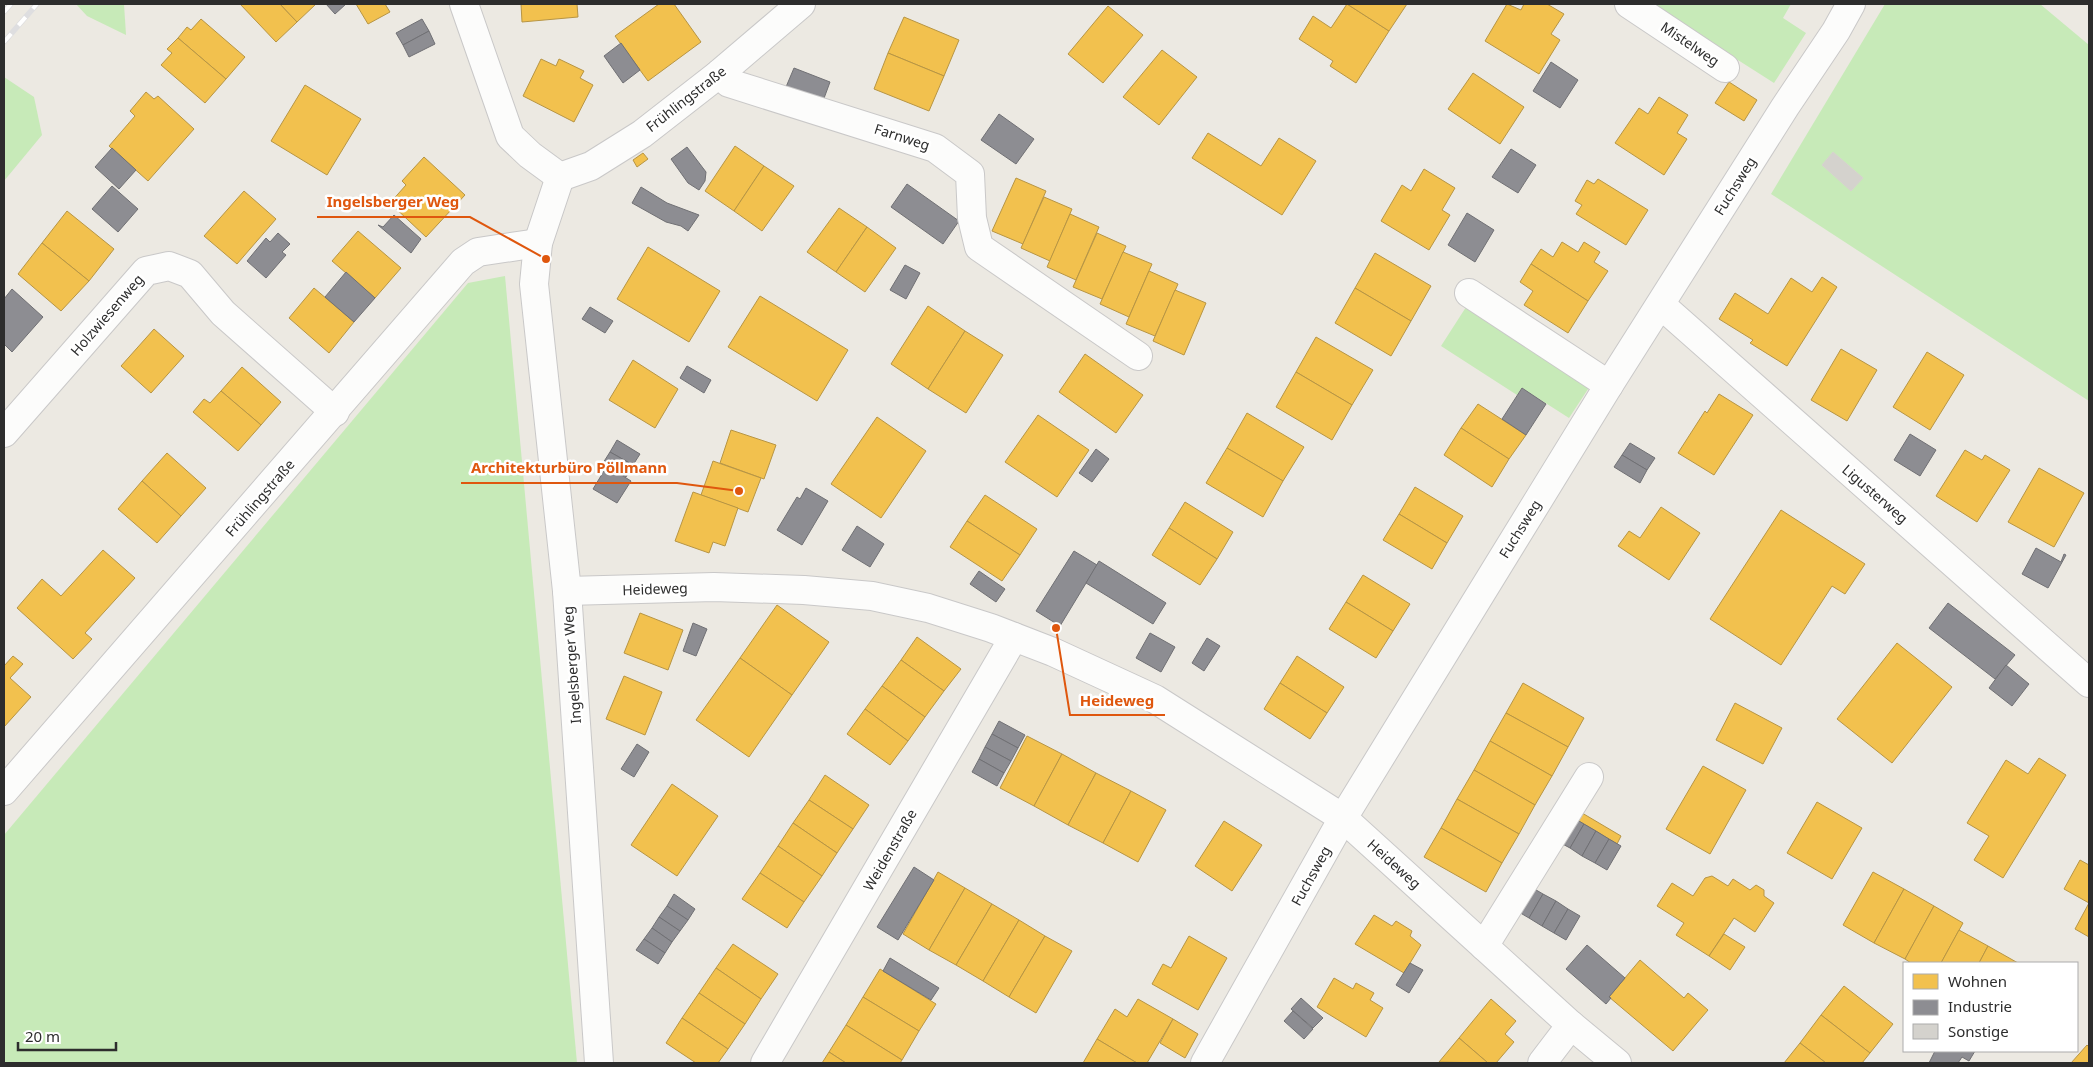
<svg xmlns="http://www.w3.org/2000/svg" width="2093" height="1067" font-family="'Noto Sans',sans-serif">
	<style>
		.green { fill: #c7eab8 }
		.homes { fill: #f2c14e; stroke: #b79544 }
		.industry { fill: #8d8d92; stroke: #707074 }
		.building { fill: #d4d2cd; stroke: #d7d4ce }
		.lines { fill: none; stroke-linecap: round; stroke-linejoin: round }
		.minor-casing { stroke: #c9c8c8; stroke-width: 30 }
		.minor { stroke: #fcfcfb; stroke-width: 28 }
		.rail-casing { stroke: #dedee0; stroke-width: 5.5 }
		.rail { stroke: #fff; stroke-width: 4; stroke-dasharray: 11; stroke-linecap: butt }
		.labels { text-anchor: middle; stroke-width: 5; stroke-linejoin: round; paint-order: stroke }
		.street-label { font-size: 14px; fill: #2d2d2d; stroke: #fff }
		.leader { fill: none; stroke: #df570e; stroke-width: 2 }
		.callout-dot { fill: #df570e; stroke: #fff; stroke-width: 2 }
		.callout-label { font-size: 15px; text-anchor: middle; font-weight: bold; fill: #df570e; stroke: #fff; stroke-width: 5; stroke-linejoin: round; paint-order: stroke }
	</style>
	<rect width="100%" height="100%" fill="#ece9e2"/>
	<g class="green">
		<polygon points="76,4 124,4 126,35 87,16"/>
		<polygon points="1650,4 1791,4 1783,18 1806,33 1774,83"/>
		<polygon points="1885,4 2040,4 2089,45 2089,401 1771,194"/>
		<polygon points="4,77 34,97 42,135 4,181"/>
		<polygon points="505,276 577,1063 4,1063 4,835 468,283"/>
		<polygon points="1468,304 1592,383 1569,418 1522,388 1517,395 1441,346"/>
	</g>
	<g class="homes">
		<polygon points="240,4 280,4 297,22 276,42"/>
		<polygon points="280,4 316,4 297,22"/>
		<polygon points="356,4 385,4 390,12 368,24"/>
		<polygon points="521,4 577,4 578,17 522,22"/>
		<polygon points="659,4 674,4 701,42 648,81 615,36"/>
		<polygon points="1347,4 1389,31 1356,83 1330,66 1333,61 1299,39 1313,16 1331,28"/>
		<polygon points="1347,4 1407,4 1389,31"/>
		<polygon points="1507,4 1521,10 1524,4 1547,4 1564,14 1551,34 1560,40 1539,74 1485,41"/>
		<polygon points="1108,6 1143,35 1103,83 1068,54"/>
		<polygon points="904,17 959,40 944,76 888,53"/>
		<polygon points="201,19 245,57 226,79 178,38 187,27 191,30"/>
		<polygon points="178,38 226,79 205,103 161,65 172,53 167,49"/>
		<polygon points="1162,50 1197,77 1159,125 1123,97"/>
		<polygon points="888,53 944,76 929,111 874,89"/>
		<polygon points="541,59 556,66 559,59 584,71 580,78 593,85 574,122 523,96"/>
		<polygon points="1473,73 1524,107 1500,144 1448,109"/>
		<polygon points="1729,82 1757,100 1744,121 1715,103"/>
		<polygon points="305,85 361,119 327,175 271,141"/>
		<polygon points="146,92 154,99 158,96 194,129 148,181 109,146 135,116 130,111"/>
		<polygon points="1659,97 1688,115 1677,133 1687,139 1664,175 1615,143 1639,108 1648,114"/>
		<polygon points="1208,133 1261,166 1279,138 1316,161 1282,215 1192,158"/>
		<polygon points="735,146 764,166 734,211 705,191"/>
		<polygon points="643,153 648,159 637,167 633,160"/>
		<polygon points="424,157 465,195 426,237 390,203 406,185 402,181"/>
		<polygon points="764,166 794,186 762,231 734,211"/>
		<polygon points="1424,169 1455,188 1442,210 1450,215 1429,250 1381,221 1402,185 1411,191"/>
		<polygon points="1016,178 1046,191 1023,244 992,231"/>
		<polygon points="1598,179 1648,210 1626,245 1576,214 1582,205 1575,201 1587,180 1594,184"/>
		<polygon points="244,191 276,219 237,264 204,236"/>
		<polygon points="1044,197 1072,209 1050,261 1021,248"/>
		<polygon points="839,208 867,227 836,272 807,252"/>
		<polygon points="67,211 114,249 89,281 42,243"/>
		<polygon points="1070,214 1099,227 1076,280 1047,267"/>
		<polygon points="867,227 896,248 865,292 836,272"/>
		<polygon points="358,231 401,268 375,298 332,261"/>
		<polygon points="1097,233 1126,246 1102,299 1073,287"/>
		<polygon points="1562,242 1578,252 1584,242 1600,252 1594,262 1608,271 1588,301 1531,264 1541,249 1553,257"/>
		<polygon points="42,243 89,281 61,311 18,274"/>
		<polygon points="648,247 720,291 689,342 617,299"/>
		<polygon points="1123,252 1152,264 1129,317 1100,304"/>
		<polygon points="1375,253 1431,286 1411,321 1355,288"/>
		<polygon points="1531,264 1588,301 1568,333 1524,305 1533,291 1520,282"/>
		<polygon points="1149,271 1178,284 1155,336 1126,324"/>
		<polygon points="1822,277 1837,287 1787,366 1750,343 1753,340 1719,319 1735,293 1768,314 1791,278 1812,292"/>
		<polygon points="314,288 354,322 329,353 289,318"/>
		<polygon points="1355,288 1411,321 1391,356 1335,323"/>
		<polygon points="1175,290 1206,303 1184,355 1153,341"/>
		<polygon points="760,296 848,350 817,401 728,347"/>
		<polygon points="928,306 965,331 928,389 891,364"/>
		<polygon points="154,329 184,356 151,393 121,366"/>
		<polygon points="965,331 1003,355 966,413 928,389"/>
		<polygon points="1316,337 1373,370 1352,405 1296,372"/>
		<polygon points="1841,349 1877,370 1847,421 1811,400"/>
		<polygon points="1927,352 1964,375 1930,430 1893,407"/>
		<polygon points="1085,354 1143,395 1116,433 1059,392"/>
		<polygon points="633,360 678,389 655,428 609,400"/>
		<polygon points="242,367 281,402 261,425 221,391"/>
		<polygon points="1296,372 1352,405 1332,440 1276,407"/>
		<polygon points="221,391 261,425 238,451 193,412 204,399 210,403"/>
		<polygon points="1719,394 1753,415 1714,475 1678,453 1705,411 1707,413"/>
		<polygon points="1478,404 1526,435 1509,459 1461,428"/>
		<polygon points="1247,413 1304,447 1283,481 1227,448"/>
		<polygon points="1038,415 1089,450 1057,497 1005,462"/>
		<polygon points="877,417 926,451 881,518 831,484"/>
		<polygon points="1461,428 1509,459 1492,487 1444,455"/>
		<polygon points="731,430 776,445 764,479 720,463"/>
		<polygon points="1227,448 1283,481 1263,517 1206,483"/>
		<polygon points="1965,450 1982,460 1985,455 2010,470 1977,522 1936,496"/>
		<polygon points="167,453 206,488 181,516 142,481"/>
		<polygon points="713,461 761,478 748,512 701,495"/>
		<polygon points="2039,468 2084,493 2054,547 2008,522"/>
		<polygon points="142,481 181,516 157,543 118,509"/>
		<polygon points="1415,487 1463,516 1447,543 1399,514"/>
		<polygon points="693,492 738,508 725,546 713,542 709,553 675,541"/>
		<polygon points="985,495 1037,529 1020,555 967,521"/>
		<polygon points="1185,502 1233,532 1217,559 1169,528"/>
		<polygon points="1661,507 1700,533 1669,580 1618,546 1629,531 1640,538"/>
		<polygon points="1781,510 1865,564 1845,594 1832,586 1781,665 1710,619"/>
		<polygon points="1399,514 1447,543 1432,569 1383,540"/>
		<polygon points="967,521 1020,555 1002,581 950,547"/>
		<polygon points="1169,528 1217,559 1200,585 1152,555"/>
		<polygon points="103,550 135,578 85,633 92,639 73,659 17,608 42,579 61,596"/>
		<polygon points="1363,575 1410,604 1393,631 1346,602"/>
		<polygon points="1346,602 1393,631 1376,658 1329,629"/>
		<polygon points="777,605 829,642 792,695 740,658"/>
		<polygon points="640,613 683,630 668,670 624,653"/>
		<polygon points="917,637 961,669 944,691 901,660"/>
		<polygon points="1897,643 1952,687 1892,763 1837,719"/>
		<polygon points="13,656 23,664 10,678 31,697 4,727 4,666"/>
		<polygon points="1297,656 1344,687 1327,713 1280,683"/>
		<polygon points="740,658 792,695 749,757 696,720"/>
		<polygon points="901,660 944,691 925,717 882,686"/>
		<polygon points="624,676 662,692 645,735 606,719"/>
		<polygon points="1280,683 1327,713 1310,739 1264,709"/>
		<polygon points="1523,683 1584,718 1568,747 1506,713"/>
		<polygon points="882,686 925,717 908,741 865,709"/>
		<polygon points="1735,703 1782,728 1763,764 1716,740"/>
		<polygon points="865,709 908,741 890,765 847,734"/>
		<polygon points="1506,713 1568,747 1552,776 1490,741"/>
		<polygon points="1027,736 1062,754 1034,806 1000,788"/>
		<polygon points="1490,741 1552,776 1535,805 1474,770"/>
		<polygon points="1062,754 1096,773 1068,825 1034,806"/>
		<polygon points="2039,758 2066,775 2003,878 1974,860 1989,836 1967,823 2006,760 2028,774"/>
		<polygon points="1703,766 1746,790 1710,854 1666,829"/>
		<polygon points="1474,770 1535,805 1519,834 1457,799"/>
		<polygon points="1096,773 1131,791 1103,843 1068,825"/>
		<polygon points="825,775 869,805 853,829 809,800"/>
		<polygon points="672,784 718,816 677,876 631,845"/>
		<polygon points="1131,791 1166,810 1138,862 1103,843"/>
		<polygon points="1457,799 1519,834 1502,863 1441,828"/>
		<polygon points="809,800 853,829 837,853 793,823"/>
		<polygon points="1817,802 1862,828 1832,879 1787,853"/>
		<polygon points="1577,810 1621,836 1617,844 1572,817"/>
		<polygon points="1224,821 1262,845 1232,891 1195,866"/>
		<polygon points="793,823 837,853 822,876 778,846"/>
		<polygon points="1441,828 1502,863 1486,892 1424,857"/>
		<polygon points="778,846 822,876 804,902 760,873"/>
		<polygon points="2080,860 2089,865 2089,937 2075,929 2089,903 2064,889"/>
		<polygon points="938,872 965,888 929,950 903,934"/>
		<polygon points="1873,872 1904,889 1874,943 1843,925"/>
		<polygon points="760,873 804,902 787,928 742,899"/>
		<polygon points="1712,876 1728,886 1733,879 1750,890 1756,885 1764,890 1764,896 1774,903 1755,932 1734,918 1709,956 1676,935 1684,923 1657,906 1672,883 1693,896 1705,878"/>
		<polygon points="965,888 992,904 956,965 929,950"/>
		<polygon points="1904,889 1934,906 1905,959 1874,943"/>
		<polygon points="992,904 1019,920 983,981 956,965"/>
		<polygon points="1934,906 1963,923 1941,963 1911,963 1905,959"/>
		<polygon points="1374,915 1392,926 1396,921 1412,931 1410,936 1421,945 1404,973 1355,944"/>
		<polygon points="1019,920 1045,936 1009,997 983,981"/>
		<polygon points="1959,930 1988,946 1979,963 1941,963"/>
		<polygon points="1724,934 1745,947 1730,970 1709,956"/>
		<polygon points="1045,936 1072,951 1036,1013 1009,997"/>
		<polygon points="1189,936 1227,958 1198,1010 1152,984 1163,964 1171,968"/>
		<polygon points="733,944 778,974 761,999 716,968"/>
		<polygon points="1988,946 2018,963 1979,963"/>
		<polygon points="1640,960 1684,998 1688,993 1708,1010 1673,1051 1609,997"/>
		<polygon points="716,968 761,999 745,1024 699,993"/>
		<polygon points="880,969 936,1004 919,1031 863,997"/>
		<polygon points="1334,978 1353,989 1356,983 1374,993 1370,1000 1383,1008 1366,1037 1317,1007"/>
		<polygon points="1844,986 1893,1024 1870,1053 1821,1015"/>
		<polygon points="699,993 745,1024 728,1049 682,1018"/>
		<polygon points="863,997 919,1031 902,1060 846,1025"/>
		<polygon points="1138,999 1173,1019 1147,1063 1137,1063 1097,1039 1115,1009 1127,1017"/>
		<polygon points="1491,999 1516,1021 1505,1034 1514,1042 1496,1063 1488,1063 1459,1038"/>
		<polygon points="1821,1015 1870,1053 1862,1063 1826,1063 1800,1043"/>
		<polygon points="682,1018 728,1049 718,1063 696,1063 666,1043"/>
		<polygon points="1173,1019 1198,1034 1185,1058 1160,1043"/>
		<polygon points="846,1025 902,1060 900,1063 846,1063 829,1052"/>
		<polygon points="1459,1038 1488,1063 1439,1062"/>
		<polygon points="1097,1039 1137,1063 1083,1063"/>
		<polygon points="1800,1043 1826,1063 1784,1063"/>
		<polygon points="2087,1045 2089,1047 2089,1063 2071,1063"/>
		<polygon points="829,1052 846,1063 822,1063"/>
	</g>
	<g class="industry">
		<polygon points="326,4 346,4 335,14"/>
		<polygon points="422,19 429,31 403,45 396,33"/>
		<polygon points="429,31 435,44 409,57 403,45"/>
		<polygon points="621,43 640,70 623,83 604,56"/>
		<polygon points="1551,62 1578,80 1560,108 1533,91"/>
		<polygon points="794,68 830,82 823,101 786,87"/>
		<polygon points="999,114 1034,139 1016,164 981,140"/>
		<polygon points="687,147 706,172 705,181 699,190 688,183 671,159"/>
		<polygon points="112,148 136,170 119,189 95,167"/>
		<polygon points="1511,149 1536,165 1518,193 1492,177"/>
		<polygon points="907,184 959,221 943,244 891,207"/>
		<polygon points="112,186 138,209 118,232 92,209"/>
		<polygon points="641,187 667,203 699,215 688,231 681,226 666,222 632,203"/>
		<polygon points="1467,213 1494,230 1475,262 1448,245"/>
		<polygon points="394,215 421,239 411,253 378,225 383,227"/>
		<polygon points="278,233 290,244 282,252 286,255 266,278 247,261 266,238 270,242"/>
		<polygon points="905,265 920,273 906,299 890,290"/>
		<polygon points="346,272 375,298 354,322 325,297"/>
		<polygon points="12,289 43,317 12,352 4,344 4,299"/>
		<polygon points="590,307 613,321 605,333 582,319"/>
		<polygon points="687,366 711,380 704,393 680,378"/>
		<polygon points="1522,388 1546,404 1526,435 1502,419"/>
		<polygon points="1910,434 1936,450 1920,476 1894,460"/>
		<polygon points="617,440 640,454 633,465 610,452"/>
		<polygon points="1630,443 1655,458 1647,470 1622,455"/>
		<polygon points="1096,449 1109,459 1092,482 1079,473"/>
		<polygon points="610,452 633,465 626,477 603,463"/>
		<polygon points="1622,455 1647,470 1640,483 1614,467"/>
		<polygon points="607,466 631,481 617,503 593,489"/>
		<polygon points="806,488 828,501 802,545 777,530 797,497 800,499"/>
		<polygon points="857,526 884,544 870,567 842,550"/>
		<polygon points="2036,548 2061,562 2064,554 2066,555 2048,588 2022,574"/>
		<polygon points="1074,551 1097,565 1060,626 1036,611"/>
		<polygon points="1099,561 1166,603 1153,624 1086,583"/>
		<polygon points="979,571 1005,589 996,602 970,584"/>
		<polygon points="1948,603 2015,655 1995,679 1929,628"/>
		<polygon points="693,623 707,629 696,656 683,651"/>
		<polygon points="1150,633 1175,647 1161,672 1136,658"/>
		<polygon points="1207,638 1220,646 1204,671 1192,663"/>
		<polygon points="2006,665 2029,684 2012,706 1989,688"/>
		<polygon points="999,721 1025,735 1018,748 992,734"/>
		<polygon points="992,734 1018,748 1011,761 985,747"/>
		<polygon points="637,744 649,752 634,777 621,769"/>
		<polygon points="985,747 1011,761 1004,773 979,759"/>
		<polygon points="979,759 1004,773 997,786 972,772"/>
		<polygon points="1572,817 1584,824 1570,848 1557,841"/>
		<polygon points="1584,824 1596,831 1582,856 1570,848"/>
		<polygon points="1596,831 1609,839 1595,863 1582,856"/>
		<polygon points="1609,839 1621,846 1607,870 1595,863"/>
		<polygon points="914,867 934,880 898,940 877,927"/>
		<polygon points="1531,887 1543,894 1529,918 1517,911"/>
		<polygon points="674,894 695,909 688,920 667,906"/>
		<polygon points="1543,894 1556,901 1542,926 1529,918"/>
		<polygon points="1556,901 1568,909 1554,933 1542,926"/>
		<polygon points="667,906 688,920 680,931 659,917"/>
		<polygon points="1568,909 1580,916 1566,940 1554,933"/>
		<polygon points="659,917 680,931 672,942 652,928"/>
		<polygon points="652,928 672,942 665,953 644,939"/>
		<polygon points="644,939 665,953 658,964 636,950"/>
		<polygon points="1587,945 1625,978 1609,997 1611,998 1606,1004 1566,969"/>
		<polygon points="890,958 939,988 931,1000 883,971"/>
		<polygon points="1410,963 1423,970 1409,993 1396,985"/>
		<polygon points="1301,998 1323,1018 1313,1028 1291,1009"/>
		<polygon points="1293,1011 1313,1029 1304,1039 1284,1021"/>
		<polygon points="1935,1051 1975,1051 1969,1061 1962,1057 1958,1063 1929,1063"/>
	</g>
	<polygon class="building" points="1833,152 1863,178 1851,191 1822,165"/>
	<g class="lines">
		<defs>
			<g id="minor">
				<polyline points="464,4 510,136 530,155 560,177"/>
				<polyline points="1629,4 1725,68"/>
				<polyline points="719,74 729,83 935,148 970,174 972,218 979,247 1138,356"/>
				<polyline points="560,177 538,243 534,284 567,591 599,1063"/>
				<polyline points="560,177 591,166 642,134 719,74 801,4"/>
				<polyline points="1469,293 1609,385"/>
				<polyline points="1661,305 2089,683"/>
				<polyline points="4,433 146,271 169,266 190,274 223,313 335,412"/>
				<polyline points="567,591 714,587 804,590 872,596 928,608 991,628 1053,652 1155,699 1343,818 1571,1025 1617,1063"/>
				<polyline points="4,791 463,262 478,252 538,243"/>
				<polyline points="1484,946 1589,777"/>
				<polyline points="765,1063 1014,637"/>
				<polyline points="1205,1063 1343,818 1609,385 1785,107 1836,31 1851,4"/>
				<polyline points="1542,1063 1571,1025"/>
			</g>
		</defs>
		<use href="#minor" class="minor-casing"/>
		<use href="#minor" class="minor"/>
		<defs>
			<g id="rail">
				<polyline points="4,12 11,4"/>
				<polyline points="4,42 37,4"/>
			</g>
		</defs>
		<use href="#rail" class="rail-casing"/>
		<use href="#rail" class="rail"/>
	</g>
	<g class="labels">
		<g class="street-label">
			<text transform="translate(1690 44) rotate(34)" y="5">Mistelweg</text>
			<text transform="translate(686 99) rotate(-38)" y="5">Frühlingstraße</text>
			<text transform="translate(902 137) rotate(18)" y="5">Farnweg</text>
			<text transform="translate(1735 186) rotate(-58)" y="5">Fuchsweg</text>
			<text transform="translate(107 315) rotate(-49)" y="5">Holzwiesenweg</text>
			<text transform="translate(1875 494) rotate(41)" y="5">Ligusterweg</text>
			<text transform="translate(260 498) rotate(-49)" y="5">Frühlingstraße</text>
			<text transform="translate(1520 529) rotate(-58)" y="5">Fuchsweg</text>
			<text transform="translate(655 589) rotate(-2)" y="5">Heideweg</text>
			<text transform="translate(572 665) rotate(-94)" y="5">Ingelsberger Weg</text>
			<text transform="translate(890 850) rotate(-60)" y="5">Weidenstraße</text>
			<text transform="translate(1394 864) rotate(42)" y="5">Heideweg</text>
			<text transform="translate(1311 876) rotate(-61)" y="5">Fuchsweg</text>
		</g>
	</g>
	<path class="leader" d="M546 259L470 217H317M739 491L677 483H461M1056 628L1070 715H1165"/>
	<g class="callout-dot">
		<circle cx="546" cy="259" r="5"/>
		<circle cx="739" cy="491" r="5"/>
		<circle cx="1056" cy="628" r="5"/>
	</g>
	<g class="callout-label">
		<text x="393" y="207">Ingelsberger Weg</text>
		<text x="569" y="473">Architekturbüro Pöllmann</text>
		<text x="1117" y="706">Heideweg</text>
	</g>
	<rect width="2093" height="1067" fill="none" stroke="#2d2d2d" stroke-width="10"/>
	<rect x="1903" y="962" width="175" height="90" fill="#ffffff" stroke="#ababab"/>
	<rect x="1913" y="974" width="25" height="15" fill="#f2c14e" stroke="#ababab"/>
	<text x="1948" y="987" font-size="15" fill="#2d2d2d">Wohnen</text>
	<rect x="1913" y="1000" width="25" height="15" fill="#8d8d92" stroke="#ababab"/>
	<text x="1948" y="1012" font-size="15" fill="#2d2d2d">Industrie</text>
	<rect x="1913" y="1024" width="25" height="15" fill="#d4d2cd" stroke="#ababab"/>
	<text x="1948" y="1037" font-size="15" fill="#2d2d2d">Sonstige</text>
	<path d="M18 1042v8h98v-8" fill="none" stroke="#2d2d2d" stroke-width="2.5"/>
	<text x="25" y="1042" font-size="15" fill="#2d2d2d" stroke="#ffffff" stroke-width="4" paint-order="stroke">20 m</text>
</svg>
